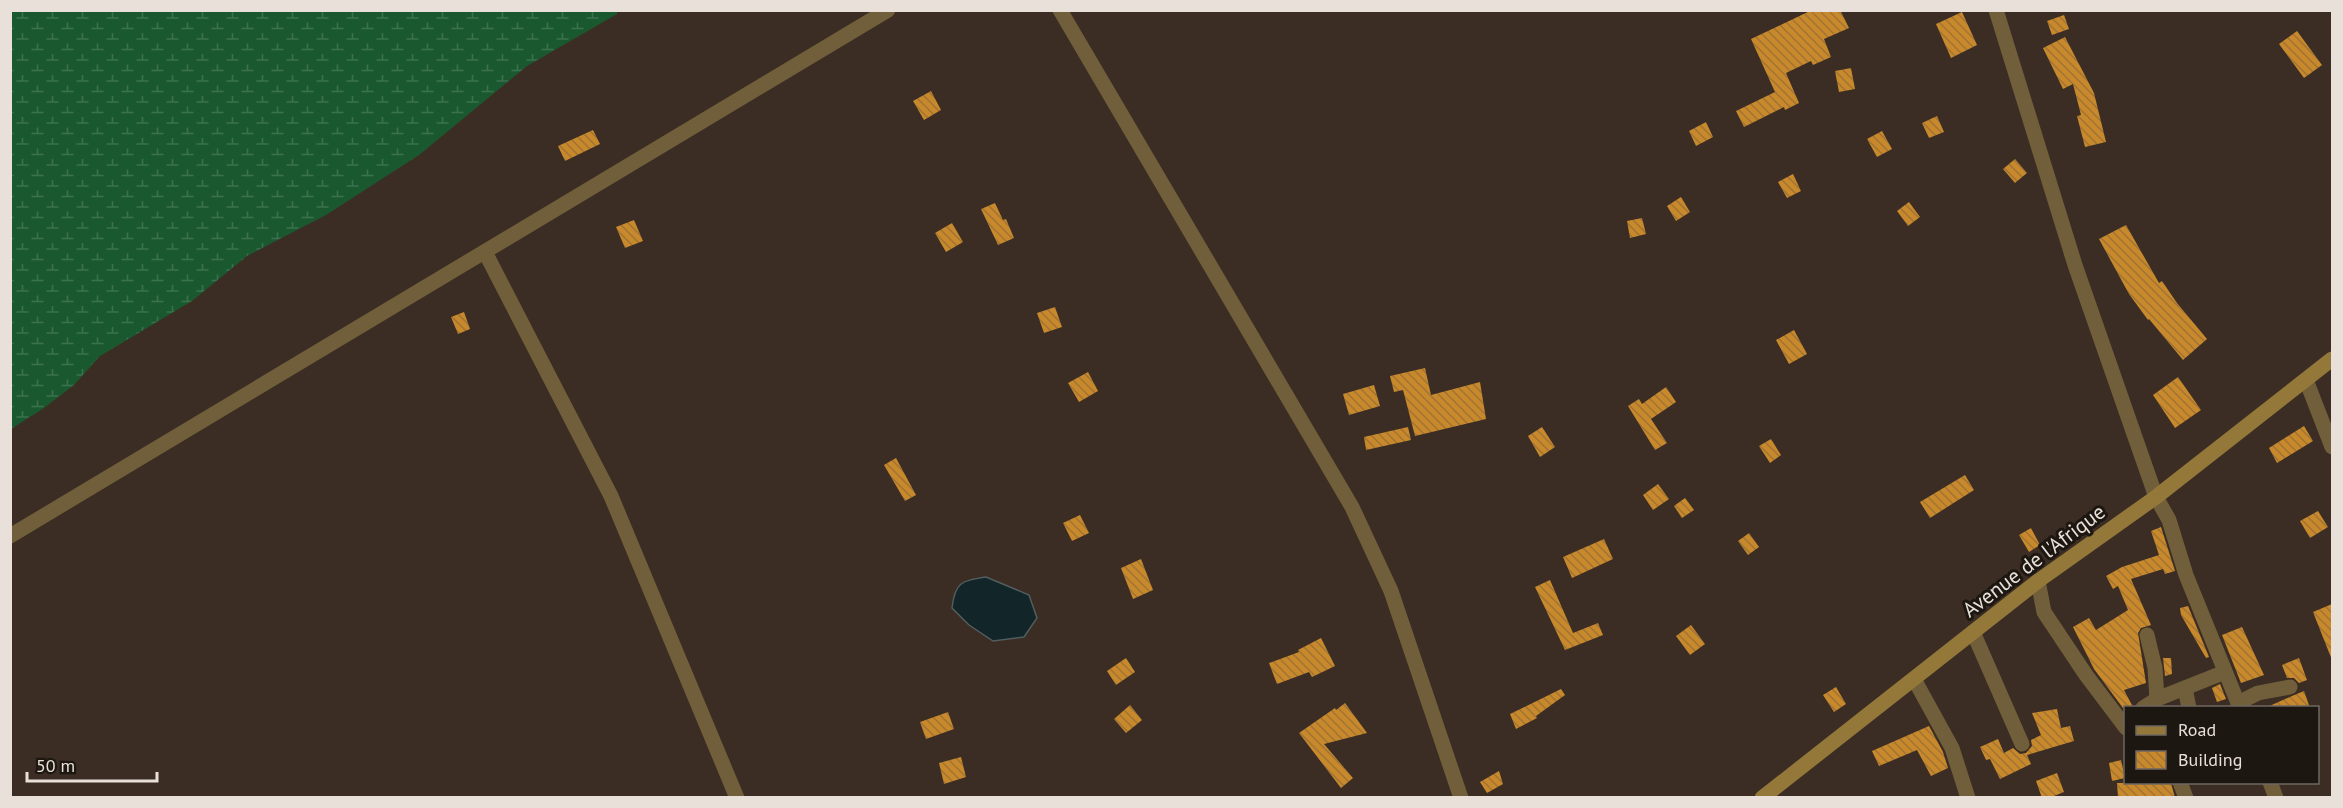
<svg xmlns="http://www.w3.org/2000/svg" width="2343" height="808" font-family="'PT Sans',sans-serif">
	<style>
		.wetland { fill: url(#wetland-marsh) }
		.water { fill: #122529; stroke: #525d5e; stroke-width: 1.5 }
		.building { fill: url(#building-back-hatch) }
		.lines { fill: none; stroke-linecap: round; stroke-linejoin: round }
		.minor { stroke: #705f3a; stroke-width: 15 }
		.secondary { stroke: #93783a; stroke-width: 15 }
		.labels { text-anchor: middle; stroke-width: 6; stroke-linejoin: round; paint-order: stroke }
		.street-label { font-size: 21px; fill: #e9e0d9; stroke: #1d1712 }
	</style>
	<defs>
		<pattern id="wetland-marsh" width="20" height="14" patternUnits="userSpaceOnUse" patternTransform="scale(1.5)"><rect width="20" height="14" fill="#1a5930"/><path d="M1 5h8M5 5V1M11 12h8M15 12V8" fill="none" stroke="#3b714d"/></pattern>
		<pattern id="building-back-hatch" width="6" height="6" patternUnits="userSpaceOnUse" patternTransform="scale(1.5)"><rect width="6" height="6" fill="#c8892d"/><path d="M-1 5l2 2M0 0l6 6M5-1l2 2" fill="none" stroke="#a17433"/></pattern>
	</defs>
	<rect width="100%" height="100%" fill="#3b2d23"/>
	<polygon class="wetland" points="11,10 617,10 617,14 527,66 419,155 326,215 247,256 192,301 100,356 74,385 44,408 11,429"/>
	<path class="water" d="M986 577 1029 595 1037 618 1024 637 993 641 969 625 952 608C955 582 961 581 986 577Z"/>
	<g class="building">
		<polygon points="1812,10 1840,10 1849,28 1824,39 1831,57 1813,65 1811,61 1786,73 1799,103 1785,110 1784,107 1744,127 1736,111 1775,92 1751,39"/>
		<polygon points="1962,12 1977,45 1951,58 1936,24"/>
		<polygon points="2064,15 2069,29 2052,35 2047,21"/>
		<polygon points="2297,31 2322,65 2304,78 2279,44"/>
		<polygon points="2065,37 2094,93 2106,142 2085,147 2077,116 2081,115 2073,84 2063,89 2043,48"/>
		<polygon points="1851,68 1855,89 1839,92 1835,71"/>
		<polygon points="931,91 941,110 924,120 913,101"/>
		<polygon points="1937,116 1944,132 1929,138 1922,123"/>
		<polygon points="1706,122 1713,137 1696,146 1689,131"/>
		<polygon points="593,130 600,144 565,161 558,146"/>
		<polygon points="1882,131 1892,149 1877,157 1867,139"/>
		<polygon points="2015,159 2027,173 2015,183 2003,169"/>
		<polygon points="1793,174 1801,191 1787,198 1778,182"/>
		<polygon points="1681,197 1690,212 1676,221 1667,206"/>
		<polygon points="1909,202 1920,217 1908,226 1897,211"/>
		<polygon points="995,203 1003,220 1006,219 1014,238 998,245 981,209"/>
		<polygon points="1642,218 1646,234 1630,238 1627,221"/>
		<polygon points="634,220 643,241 625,248 616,227"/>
		<polygon points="952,223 963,242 946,252 935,233"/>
		<polygon points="2126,225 2159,283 2162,281 2177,303 2207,339 2183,360 2149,319 2148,320 2129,294 2099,239"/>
		<polygon points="1055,307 1062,327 1044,333 1037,313"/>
		<polygon points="464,312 470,329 458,334 451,317"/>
		<polygon points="1794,330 1807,354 1789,364 1776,340"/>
		<polygon points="1425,368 1431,395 1480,382 1486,419 1415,436 1403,390 1394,392 1390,376"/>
		<polygon points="1088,372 1098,391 1079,402 1068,383"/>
		<polygon points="2178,377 2201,410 2175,428 2153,395"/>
		<polygon points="1374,385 1380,406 1349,415 1343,394"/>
		<polygon points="1666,387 1676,402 1651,419 1667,443 1655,450 1628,406 1639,399 1642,404"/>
		<polygon points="2304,426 2313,441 2277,463 2269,448"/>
		<polygon points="1408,427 1411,440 1366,450 1364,437"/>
		<polygon points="1542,427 1555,447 1540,457 1528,436"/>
		<polygon points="1771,439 1781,455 1770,463 1759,446"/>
		<polygon points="896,458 916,495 905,501 884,465"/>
		<polygon points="1965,475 1974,490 1930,518 1920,502"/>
		<polygon points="1658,484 1669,499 1653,510 1643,495"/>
		<polygon points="1685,498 1694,510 1682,518 1674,506"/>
		<polygon points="2318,511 2328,527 2310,538 2300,521"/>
		<polygon points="1080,515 1089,533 1072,541 1063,523"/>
		<polygon points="2161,527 2175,571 2165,574 2163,569 2131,579 2151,625 2141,628 2138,633 2146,683 2124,690 2133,707 2123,708 2094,669 2073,627 2089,618 2096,630 2128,610 2118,586 2113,589 2106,576 2122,567 2159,555 2151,531"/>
		<polygon points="2031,528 2040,545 2029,552 2019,535"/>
		<polygon points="1749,533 1759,547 1748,555 1738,541"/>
		<polygon points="1604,539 1613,559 1572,578 1563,557"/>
		<polygon points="1141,559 1153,590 1133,599 1121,568"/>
		<polygon points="1550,580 1573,633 1598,623 1603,635 1565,650 1535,587"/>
		<polygon points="2332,604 2332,660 2313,612"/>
		<polygon points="2188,606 2209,657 2206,658 2181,615 2180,608"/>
		<polygon points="1691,625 1705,644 1690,655 1676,636"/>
		<polygon points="2242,627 2264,675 2241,683 2222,635"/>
		<polygon points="1321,638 1335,666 1312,677 1309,672 1277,684 1269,663 1299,652 1298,650"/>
		<polygon points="1126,658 1135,672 1116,685 1107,671"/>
		<polygon points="2163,658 2171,658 2172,674 2165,676"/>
		<polygon points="2299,658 2307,680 2299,683 2294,678 2287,678 2282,665"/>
		<polygon points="2220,684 2226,699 2217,702 2212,688"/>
		<polygon points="1836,687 1846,704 1834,712 1823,695"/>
		<polygon points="1561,689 1565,695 1536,716 1537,718 1516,729 1510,714"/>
		<polygon points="2304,691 2310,708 2265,708 2292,696"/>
		<polygon points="1345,703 1367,733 1324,744 1353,778 1341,788 1299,733 1335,708 1336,710"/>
		<polygon points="1130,705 1142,720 1126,733 1114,719"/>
		<polygon points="2057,709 2061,728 2070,726 2074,741 2027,755 2031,764 2000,779 1990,759 1986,760 1980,747 1998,739 2004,753 2013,748 2020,754 2026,753 2032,746 2031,740 2041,735 2032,713"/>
		<polygon points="948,712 954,729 926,739 920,722"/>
		<polygon points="1929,726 1943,752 1948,768 1931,776 1917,750 1879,766 1872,751"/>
		<polygon points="961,757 966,777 944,784 939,763"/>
		<polygon points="2121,760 2125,778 2112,781 2109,763"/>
		<polygon points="1499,771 1503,784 1487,793 1480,782"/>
		<polygon points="2057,773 2064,792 2049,798 2042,798 2036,781"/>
		<polygon points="2117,783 2171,783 2175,798 2118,798"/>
	</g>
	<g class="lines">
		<g class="minor">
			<polyline points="1060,10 1352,507 1391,591 1461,798"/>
			<polyline points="1996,10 2075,265 2128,417 2156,497 2169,520 2186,575 2240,708"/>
			<polyline points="485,252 611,496 737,798"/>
			<polyline points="2306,380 2332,447"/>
			<polyline points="10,536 888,10"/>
			<polyline points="2038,581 2044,612 2086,675 2126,728"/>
			<polyline points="1973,632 2022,744"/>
			<polyline points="2147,635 2155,668 2157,699"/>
			<polyline points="1914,679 1952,748 1968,798"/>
			<polyline points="2185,688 2189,708"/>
			<polyline points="2238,703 2258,693 2290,687"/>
			<polyline points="2143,708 2157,699 2225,672"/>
			<polyline points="2180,782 2186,798"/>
			<polyline points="2270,782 2276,798"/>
		</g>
		<polyline class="secondary" points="1762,798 2038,581 2156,497 2332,359"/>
	</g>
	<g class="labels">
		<g class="street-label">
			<text transform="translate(2034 561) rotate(-37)" y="7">Avenue de l'Afrique</text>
		</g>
	</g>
	<rect width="2343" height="808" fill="none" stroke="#e9e0d9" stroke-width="24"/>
	<rect x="2124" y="706" width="195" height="78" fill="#1d1712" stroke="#6f6762" stroke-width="1.5"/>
	<rect x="2136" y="726" width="30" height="9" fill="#93783a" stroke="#6f6762" stroke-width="1.5"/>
	<text x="2178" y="736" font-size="18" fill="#e9e0d9">Road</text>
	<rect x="2136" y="751" width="30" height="18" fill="url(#building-back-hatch)" stroke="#6f6762" stroke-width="1.5"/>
	<text x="2178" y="766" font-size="18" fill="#e9e0d9">Building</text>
	<path d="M27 772v9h130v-9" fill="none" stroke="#e9e0d9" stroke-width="3"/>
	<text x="36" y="772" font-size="18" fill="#e9e0d9" stroke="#1d1712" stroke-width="4.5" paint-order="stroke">50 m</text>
</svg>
